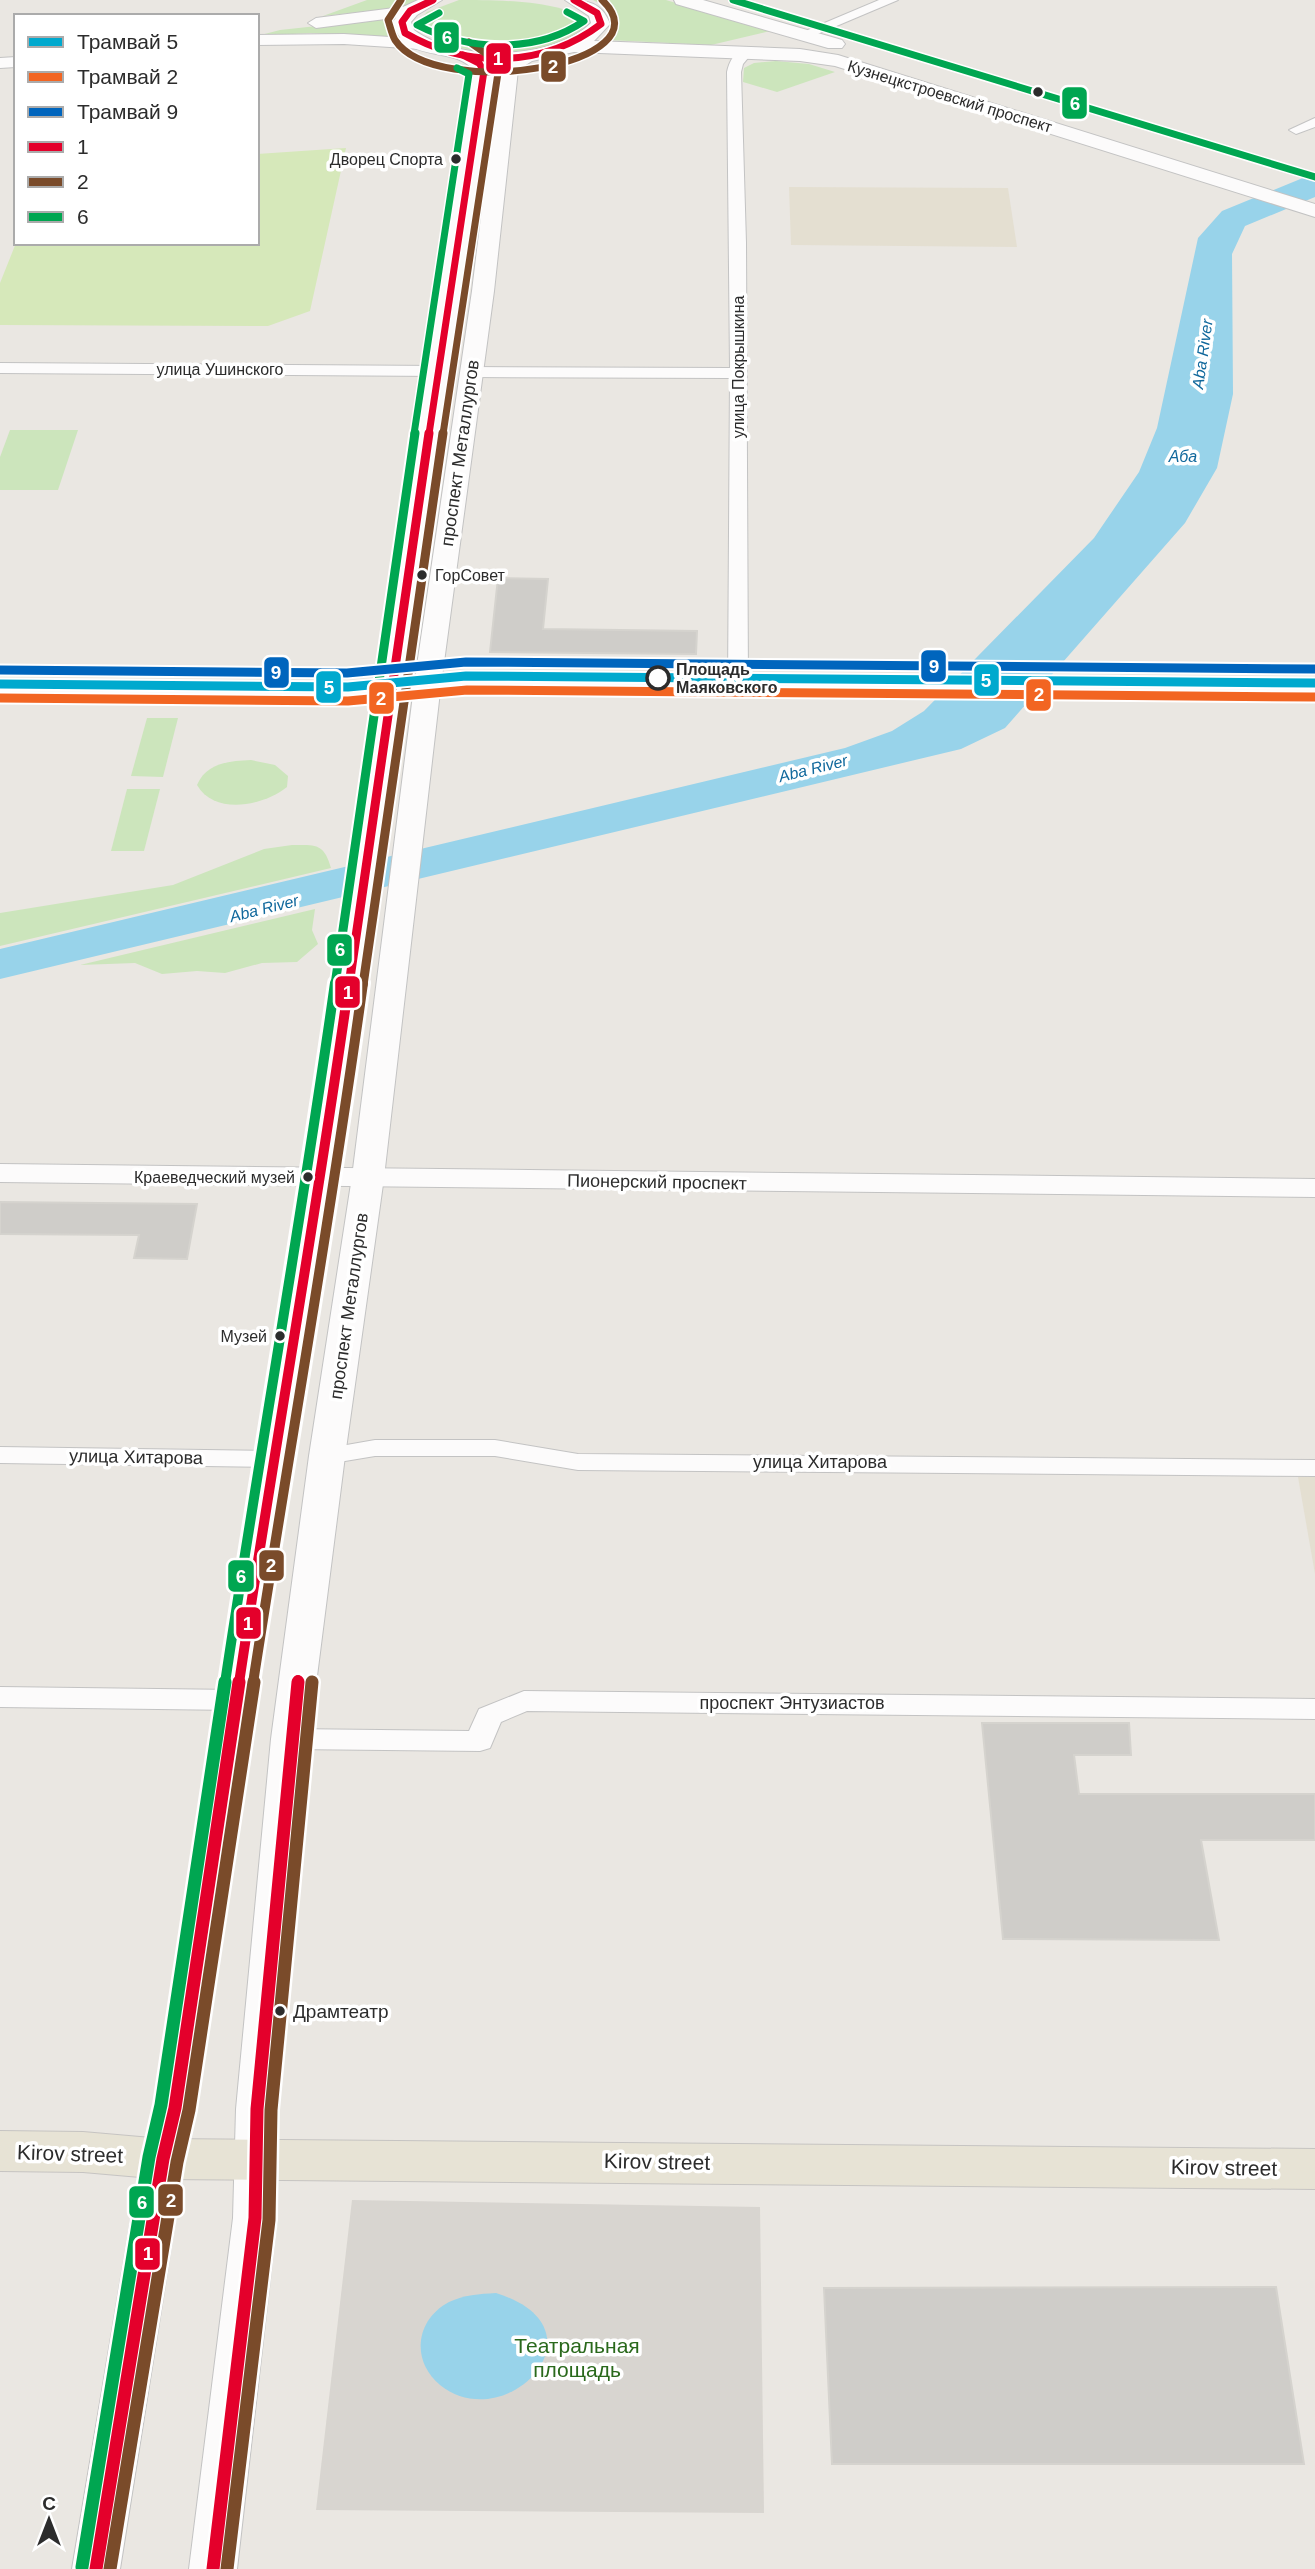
<svg xmlns="http://www.w3.org/2000/svg" width="1315" height="2569" font-family="Arial,sans-serif">
	<style>
		.education { fill: #e4dfd1 }
		.green { fill: #cce5bc }
		.pitch { fill: #d6e8ba }
		.plaza { fill: #d8d5d0 }
		.water { fill: #98d3ea }
		.building { fill: #cfcdc9; stroke: #d5d3ce; stroke-width: 2 }
		.lines { fill: none; stroke-linecap: round; stroke-linejoin: round }
		.minor-casing { stroke: #c3c3c3; stroke-width: 2 }
		.tertiary-casing { stroke: #c3c3c3; stroke-width: 2 }
		.secondary-casing { stroke: #c3c3c3; stroke-width: 2 }
		.primary-casing { stroke: #c6c4c2; stroke-width: 2 }
		.minor { fill: #fcfbfb; fill-rule: evenodd }
		.tertiary { fill: #fcfbfb; fill-rule: evenodd }
		.secondary { fill: #fcfbfb; fill-rule: evenodd }
		.primary { fill: #e7e3d5; fill-rule: evenodd }
		.bus-1-far3-casing { stroke: #fff; stroke-width: 10 }
		.bus-1-far2-casing { stroke: #fff; stroke-width: 13 }
		.bus-1-far1-casing { stroke: #fff; stroke-width: 16 }
		.bus-1-casing { stroke: #fff; stroke-width: 18 }
		.bus-2-far3-casing { stroke: #fff; stroke-width: 10 }
		.bus-2-far2-casing { stroke: #fff; stroke-width: 13 }
		.bus-2-far1-casing { stroke: #fff; stroke-width: 16 }
		.bus-2-casing { stroke: #fff; stroke-width: 18 }
		.bus-3-far3-casing { stroke: #fff; stroke-width: 10 }
		.bus-3-far2-casing { stroke: #fff; stroke-width: 13 }
		.bus-3-far1-casing { stroke: #fff; stroke-width: 16 }
		.bus-3-casing { stroke: #fff; stroke-width: 18 }
		.bus-1-far3 { stroke: #e4002b; stroke-width: 7 }
		.bus-1-far2 { stroke: #e4002b; stroke-width: 9 }
		.bus-1-far1 { stroke: #e4002b; stroke-width: 10 }
		.bus-1 { stroke: #e4002b; stroke-width: 13 }
		.bus-2-far3 { stroke: #7a4b2a; stroke-width: 7 }
		.bus-2-far2 { stroke: #7a4b2a; stroke-width: 9 }
		.bus-2-far1 { stroke: #7a4b2a; stroke-width: 10 }
		.bus-2 { stroke: #7a4b2a; stroke-width: 13 }
		.bus-3-far3 { stroke: #00a651; stroke-width: 7 }
		.bus-3-far2 { stroke: #00a651; stroke-width: 9 }
		.bus-3-far1 { stroke: #00a651; stroke-width: 10 }
		.bus-3 { stroke: #00a651; stroke-width: 13 }
		.tram-1-casing { stroke: #fff; stroke-width: 13 }
		.tram-2-casing { stroke: #fff; stroke-width: 13 }
		.tram-3-casing { stroke: #fff; stroke-width: 13 }
		.tram-1 { stroke: #00a9ce; stroke-width: 9 }
		.tram-2 { stroke: #f26522; stroke-width: 9 }
		.tram-3 { stroke: #0065bd; stroke-width: 9 }
		.bus-dot { fill: #2c2c2c; stroke: #fff; stroke-width: 2.5 }
		.stop-dot { fill: #fff; stroke: #2c2c2c; stroke-width: 3.5 }
		.labels { text-anchor: middle; stroke-width: 7; stroke-linejoin: round; paint-order: stroke }
		.far-street-label { font-size: 16px; fill: #2c2c2c; stroke: #fff }
		.bus-label { font-size: 16px; fill: #2c2c2c; stroke: #fff; text-anchor: end }
		.far-water-label { font-size: 16px; font-style: italic; fill: #10689c; stroke: #fff }
		.far-stop-label { font-size: 16px; font-weight: bold; fill: #2c2c2c; stroke: #fff; text-anchor: start }
		.street-label { font-size: 18px; fill: #2c2c2c; stroke: #fff }
		.near-bus-label { font-size: 19px; fill: #2c2c2c; stroke: #fff; text-anchor: start }
		.near-street-label { font-size: 21px; fill: #2c2c2c; stroke: #fff }
		.near-park-label { font-size: 21px; fill: #2a691c; stroke: #fff }
		.line-badge { stroke: #fff; stroke-width: 2.5 }
		.badge-label { font-size: 19px; text-anchor: middle; font-weight: bold; fill: #fff }
	</style>
	<rect width="100%" height="100%" fill="#eae7e2"/>
	<g class="education">
		<polygon points="789,187 1008,188 1017,247 791,245"/>
		<polygon points="1298,1477 1315,1477 1315,1574"/>
	</g>
	<g class="green">
		<polygon points="367,0 425,0 406,7 323,16"/>
		<path d="M459 0C495 0 559 0 584 19L583 28C549 60 457 60 421 30L419 21 427 12Z"/>
		<path d="M593 0H666L770 31 711 45 608 40C625 22 611 8 593 0Z"/>
		<polygon points="391,18 398,20 395,30 401,37 398,38 311,33 257,36 280,30"/>
		<polygon points="776,61 809,64 835,72 777,92 743,82 744,68 754,63"/>
		<polygon points="10,430 78,430 58,490 0,490 0,457"/>
		<polygon points="147,718 178,718 163,777 131,776"/>
		<path d="M251 760 275 765 288 776 287 787C263 806 215 816 197 785 206 763 229 761 251 760Z"/>
		<polygon points="127,789 160,789 144,851 111,851"/>
		<path d="M292 845C316 845 324 843 331 868L0 946V913L173 885 264 849Z"/>
		<polygon points="315,909 312,930 318,944 297,962 262,963 225,973 197,971 162,974 135,963 80,965"/>
	</g>
	<polygon class="pitch" points="346,148 310,311 268,326 0,325 0,283 16,243 257,243 257,154"/>
	<polygon class="plaza" points="352,2200 760,2207 764,2513 316,2510"/>
	<g class="water">
		<polygon points="1315,173 1315,197 1245,226 1232,254 1233,394 1217,468 1185,523 1005,728 961,749 0,979 0,949 845,748 892,731 924,711 1094,538 1139,472 1157,428 1198,238 1222,211"/>
		<path d="M496 2293C611 2329 506 2438 440 2385 411 2361 415 2320 449 2302 464 2295 479 2294 496 2293Z"/>
	</g>
	<g class="building">
		<polygon points="498,578 548,579 543,629 697,631 696,654 490,652"/>
		<polygon points="0,1202 197,1204 187,1259 134,1258 139,1235 0,1234"/>
		<polygon points="982,1723 1129,1723 1131,1755 1074,1755 1079,1794 1315,1794 1315,1840 1201,1840 1219,1940 1003,1939"/>
		<polygon points="1276,2287 1304,2464 832,2464 824,2288"/>
	</g>
	<g class="lines">
		<defs>
			<g id="minor">
				<polygon points="879,0 898,0 808,38 803,39 796,35"/>
				<path d="M746 48 753 52 743 64 741 72 746 243 748 685 738 691 728 685 730 378 471 377 463 372 471 367 730 368 727 72C729 62 735 50 746 48Z"/>
				<polygon points="1315,118 1315,127 1296,134 1289,130"/>
				<polygon points="0,363 439,366 447,371 439,376 0,373"/>
				<polygon points="375,1440 495,1440 578,1454 1315,1460 1315,1476 578,1470 495,1456 375,1456 327,1464 318,1462 314,1456 318,1450"/>
				<polygon points="0,1447 273,1451 282,1453 286,1459 282,1465 273,1467 0,1463"/>
				<polygon points="0,1687 236,1690 246,1693 250,1700 246,1707 236,1710 0,1707"/>
				<polygon points="524,1691 1315,1699 1315,1719 527,1711 501,1722 490,1748 480,1751 290,1749 280,1746 276,1739 280,1732 290,1729 469,1731 479,1709"/>
			</g>
			<g id="tertiary">
				<polygon points="410,6 416,7 418,11 416,15 316,28 308,23 316,18"/>
				<polygon points="344,34 420,39 429,44 420,49 344,44 257,45 257,35"/>
				<polygon points="16,57 16,67 0,68 0,58"/>
				<polygon points="0,1164 1315,1179 1315,1197 0,1182"/>
			</g>
			<g id="secondary">
				<path d="M418 0H442L417 15 411 22 414 30C457 62 552 61 591 23L589 16 565 0C587 0 602 2 610 24L594 41 800 49 838 55 1315 204V217L835 66 800 61 574 52 532 61 518 70 494 291 442 677 1315 683V699L440 692 384 1177 345 1456 309 1739 278 2109 277 2218 237 2569H189L233 2218 236 2109 271 1739 309 1456 352 1177 413 695 403 696 338 1177 291 1459 196 2108 185 2159 120 2569H72L141 2159 154 2108 255 1459 306 1177 376 699 347 702 0 700V684L347 686 378 683 474 71C455 44 404 66 393 22L403 7ZM489 63H503L499 68 472 291 415 679 405 680 494 71Z"/>
				<polygon points="674,0 703,0 842,40 845,44 842,48 828,48 676,4"/>
			</g>
			<polygon id="primary" points="0,2131 83,2132 163,2139 1315,2149 1315,2189 163,2179 83,2172 0,2171"/>
		</defs>
		<use href="#minor" class="minor-casing"/>
		<use href="#tertiary" class="tertiary-casing"/>
		<use href="#secondary" class="secondary-casing"/>
		<use href="#primary" class="primary-casing"/>
		<use href="#minor" class="minor"/>
		<use href="#tertiary" class="tertiary"/>
		<use href="#secondary" class="secondary"/>
		<use href="#primary" class="primary"/>
		<defs>
			<g id="bus-1-far3">
				<path d="M433 0 410 11 402 22 405 33C467 69 543 68 601 24L597 13 574 0"/>
				<polyline points="429,434 484,71 479,63 463,55"/>
			</g>
			<polyline id="bus-1-far2" points="349,985 429,433"/>
			<g id="bus-1-far1">
				<path d="M239 1683C274 1450 316 1217 349 983"/>
				<polyline points="298,1683 298,1680"/>
			</g>
			<g id="bus-1">
				<polyline points="96,2569 163,2159 175,2108 239,1682"/>
				<polyline points="213,2569 255,2218 257,2109 298,1682"/>
			</g>
			<g id="bus-2-far3">
				<path d="M401 0 388 20C390 26 392 35 395 40 436 102 671 65 602 0"/>
				<polyline points="443,434 498,73 492,58 469,42"/>
			</g>
			<polyline id="bus-2-far2" points="363,985 443,433"/>
			<path id="bus-2-far1" d="M253 1683C289 1450 331 1217 363 983"/>
			<g id="bus-2">
				<polyline points="110,2569 177,2162 189,2110 254,1682"/>
				<polyline points="227,2569 269,2220 271,2110 312,1682"/>
			</g>
			<g id="bus-3-far3">
				<polyline points="733,0 1315,177"/>
				<path d="M439 13 417 25C467 51 536 54 584 21L567 12"/>
				<polyline points="414,434 469,74 457,68"/>
			</g>
			<polyline id="bus-3-far2" points="335,985 415,433"/>
			<path id="bus-3-far1" d="M225 1683C260 1450 302 1217 335 983"/>
			<polyline id="bus-3" points="82,2567 149,2157 161,2105 225,1682"/>
		</defs>
		<use href="#bus-1-far3" class="bus-1-far3-casing"/>
		<use href="#bus-1-far2" class="bus-1-far2-casing"/>
		<use href="#bus-1-far1" class="bus-1-far1-casing"/>
		<use href="#bus-1" class="bus-1-casing"/>
		<use href="#bus-2-far3" class="bus-2-far3-casing"/>
		<use href="#bus-2-far2" class="bus-2-far2-casing"/>
		<use href="#bus-2-far1" class="bus-2-far1-casing"/>
		<use href="#bus-2" class="bus-2-casing"/>
		<use href="#bus-3-far3" class="bus-3-far3-casing"/>
		<use href="#bus-3-far2" class="bus-3-far2-casing"/>
		<use href="#bus-3-far1" class="bus-3-far1-casing"/>
		<use href="#bus-3" class="bus-3-casing"/>
		<use href="#bus-1-far3" class="bus-1-far3"/>
		<use href="#bus-1-far2" class="bus-1-far2"/>
		<use href="#bus-1-far1" class="bus-1-far1"/>
		<use href="#bus-1" class="bus-1"/>
		<use href="#bus-2-far3" class="bus-2-far3"/>
		<use href="#bus-2-far2" class="bus-2-far2"/>
		<use href="#bus-2-far1" class="bus-2-far1"/>
		<use href="#bus-2" class="bus-2"/>
		<use href="#bus-3-far3" class="bus-3-far3"/>
		<use href="#bus-3-far2" class="bus-3-far2"/>
		<use href="#bus-3-far1" class="bus-3-far1"/>
		<use href="#bus-3" class="bus-3"/>
		<defs>
			<polyline id="tram-1" points="0,684 348,687 466,676 1315,683"/>
			<polyline id="tram-2" points="0,698 348,701 467,690 1315,697"/>
			<polyline id="tram-3" points="0,670 347,673 466,662 1315,669"/>
		</defs>
		<use href="#tram-1" class="tram-1-casing"/>
		<use href="#tram-2" class="tram-2-casing"/>
		<use href="#tram-3" class="tram-3-casing"/>
		<use href="#tram-1" class="tram-1"/>
		<use href="#tram-2" class="tram-2"/>
		<use href="#tram-3" class="tram-3"/>
	</g>
	<g class="bus-dot">
		<circle cx="1038" cy="92" r="6"/>
		<circle cx="456" cy="159" r="6"/>
		<circle cx="422" cy="575" r="6"/>
		<circle cx="308" cy="1177" r="6"/>
		<circle cx="280" cy="1336" r="6"/>
		<circle cx="280" cy="2011" r="6"/>
	</g>
	<circle class="stop-dot" cx="658" cy="678" r="11"/>
	<g class="labels">
		<g class="far-street-label">
			<text transform="translate(950 96) rotate(17)" y="6">Кузнецкстроевский проспект</text>
			<text transform="translate(738 367) rotate(-90)" y="6">улица Покрышкина</text>
			<text x="220" y="375">улица Ушинского</text>
		</g>
		<g class="bus-label">
			<text x="443" y="165">Дворец Спорта</text>
			<text x="435" y="581" text-anchor="start">ГорСовет</text>
			<text x="295" y="1183">Краеведческий музей</text>
			<text x="267" y="1342">Музей</text>
		</g>
		<g class="far-water-label">
			<text transform="translate(1202 354) rotate(-82)" y="6">Aba River</text>
			<text x="1183" y="462">Аба</text>
			<text transform="translate(813 768) rotate(-14)" y="6">Aba River</text>
			<text transform="translate(264 908) rotate(-14)" y="6">Aba River</text>
		</g>
		<g class="far-stop-label">
			<text x="676" y="675">Площадь<tspan x="676" dy="18">Маяковского</tspan></text>
		</g>
		<g class="street-label">
			<text transform="translate(460 453) rotate(-82)" y="6">проспект Металлургов</text>
			<text transform="translate(657 1182) rotate(1)" y="6">Пионерский проспект</text>
			<text transform="translate(349 1306) rotate(-82)" y="6">проспект Металлургов</text>
			<text transform="translate(136 1457) rotate(1)" y="6">улица Хитарова</text>
			<text x="820" y="1468">улица Хитарова</text>
			<text x="792" y="1709">проспект Энтузиастов</text>
		</g>
		<g class="near-bus-label">
			<text x="293" y="2018">Драмтеатр</text>
		</g>
		<g class="near-street-label">
			<text transform="translate(70 2154) rotate(2)" y="7">Kirov street</text>
			<text transform="translate(657 2162) rotate(1)" y="7">Kirov street</text>
			<text transform="translate(1224 2168) rotate(1)" y="7">Kirov street</text>
		</g>
		<g class="near-park-label">
			<text x="577" y="2353">Театральная<tspan x="577" dy="24">площадь</tspan></text>
		</g>
	</g>
	<g class="line-badge">
		<rect x="433" y="21" width="27" height="33" rx="7" fill="#00a651"/>
		<rect x="485" y="42" width="27" height="33" rx="7" fill="#e4002b"/>
		<rect x="540" y="50" width="27" height="33" rx="7" fill="#7a4b2a"/>
		<rect x="1061" y="86" width="27" height="34" rx="7" fill="#00a651"/>
		<rect x="920" y="649" width="27" height="34" rx="7" fill="#0065bd"/>
		<rect x="263" y="656" width="27" height="33" rx="7" fill="#0065bd"/>
		<rect x="973" y="663" width="27" height="34" rx="7" fill="#00a9ce"/>
		<rect x="315" y="670" width="27" height="34" rx="7" fill="#00a9ce"/>
		<rect x="1025" y="678" width="27" height="34" rx="7" fill="#f26522"/>
		<rect x="368" y="681" width="27" height="34" rx="7" fill="#f26522"/>
		<rect x="326" y="933" width="27" height="34" rx="7" fill="#00a651"/>
		<rect x="334" y="975" width="27" height="34" rx="7" fill="#e4002b"/>
		<rect x="258" y="1549" width="27" height="33" rx="7" fill="#7a4b2a"/>
		<rect x="227" y="1559" width="28" height="34" rx="7" fill="#00a651"/>
		<rect x="235" y="1606" width="27" height="34" rx="7" fill="#e4002b"/>
		<rect x="157" y="2183" width="27" height="34" rx="7" fill="#7a4b2a"/>
		<rect x="128" y="2185" width="27" height="34" rx="7" fill="#00a651"/>
		<rect x="134" y="2237" width="27" height="34" rx="7" fill="#e4002b"/>
	</g>
	<g class="badge-label">
		<text x="447" y="44">6</text>
		<text x="498" y="65">1</text>
		<text x="553" y="73">2</text>
		<text x="1075" y="110">6</text>
		<text x="934" y="673">9</text>
		<text x="276" y="679">9</text>
		<text x="986" y="687">5</text>
		<text x="329" y="694">5</text>
		<text x="1039" y="701">2</text>
		<text x="381" y="705">2</text>
		<text x="340" y="956">6</text>
		<text x="348" y="999">1</text>
		<text x="271" y="1572">2</text>
		<text x="241" y="1583">6</text>
		<text x="248" y="1630">1</text>
		<text x="171" y="2207">2</text>
		<text x="142" y="2209">6</text>
		<text x="148" y="2260">1</text>
	</g>
	<rect x="14" y="14" width="245" height="231" fill="#ffffff" stroke="#ababab" stroke-width="2"/>
	<rect x="28" y="37" width="35" height="10" fill="#00a9ce" stroke="#ababab" stroke-width="2"/>
	<text x="77" y="49" font-size="21" fill="#2c2c2c">Трамвай 5</text>
	<rect x="28" y="72" width="35" height="10" fill="#f26522" stroke="#ababab" stroke-width="2"/>
	<text x="77" y="84" font-size="21" fill="#2c2c2c">Трамвай 2</text>
	<rect x="28" y="107" width="35" height="10" fill="#0065bd" stroke="#ababab" stroke-width="2"/>
	<text x="77" y="119" font-size="21" fill="#2c2c2c">Трамвай 9</text>
	<rect x="28" y="142" width="35" height="10" fill="#e4002b" stroke="#ababab" stroke-width="2"/>
	<text x="77" y="154" font-size="21" fill="#2c2c2c">1</text>
	<rect x="28" y="177" width="35" height="10" fill="#7a4b2a" stroke="#ababab" stroke-width="2"/>
	<text x="77" y="189" font-size="21" fill="#2c2c2c">2</text>
	<rect x="28" y="212" width="35" height="10" fill="#00a651" stroke="#ababab" stroke-width="2"/>
	<text x="77" y="224" font-size="21" fill="#2c2c2c">6</text>
	<g transform="translate(49 2520)" stroke="#ffffff" stroke-width="5" paint-order="stroke">
	<path d="M0-5L12 26L0 18L-12 26Z" fill="#2c2c2c"/>
	<text y="-10" font-size="19" font-weight="bold" text-anchor="middle" fill="#2c2c2c">С</text>
	</g>
</svg>
